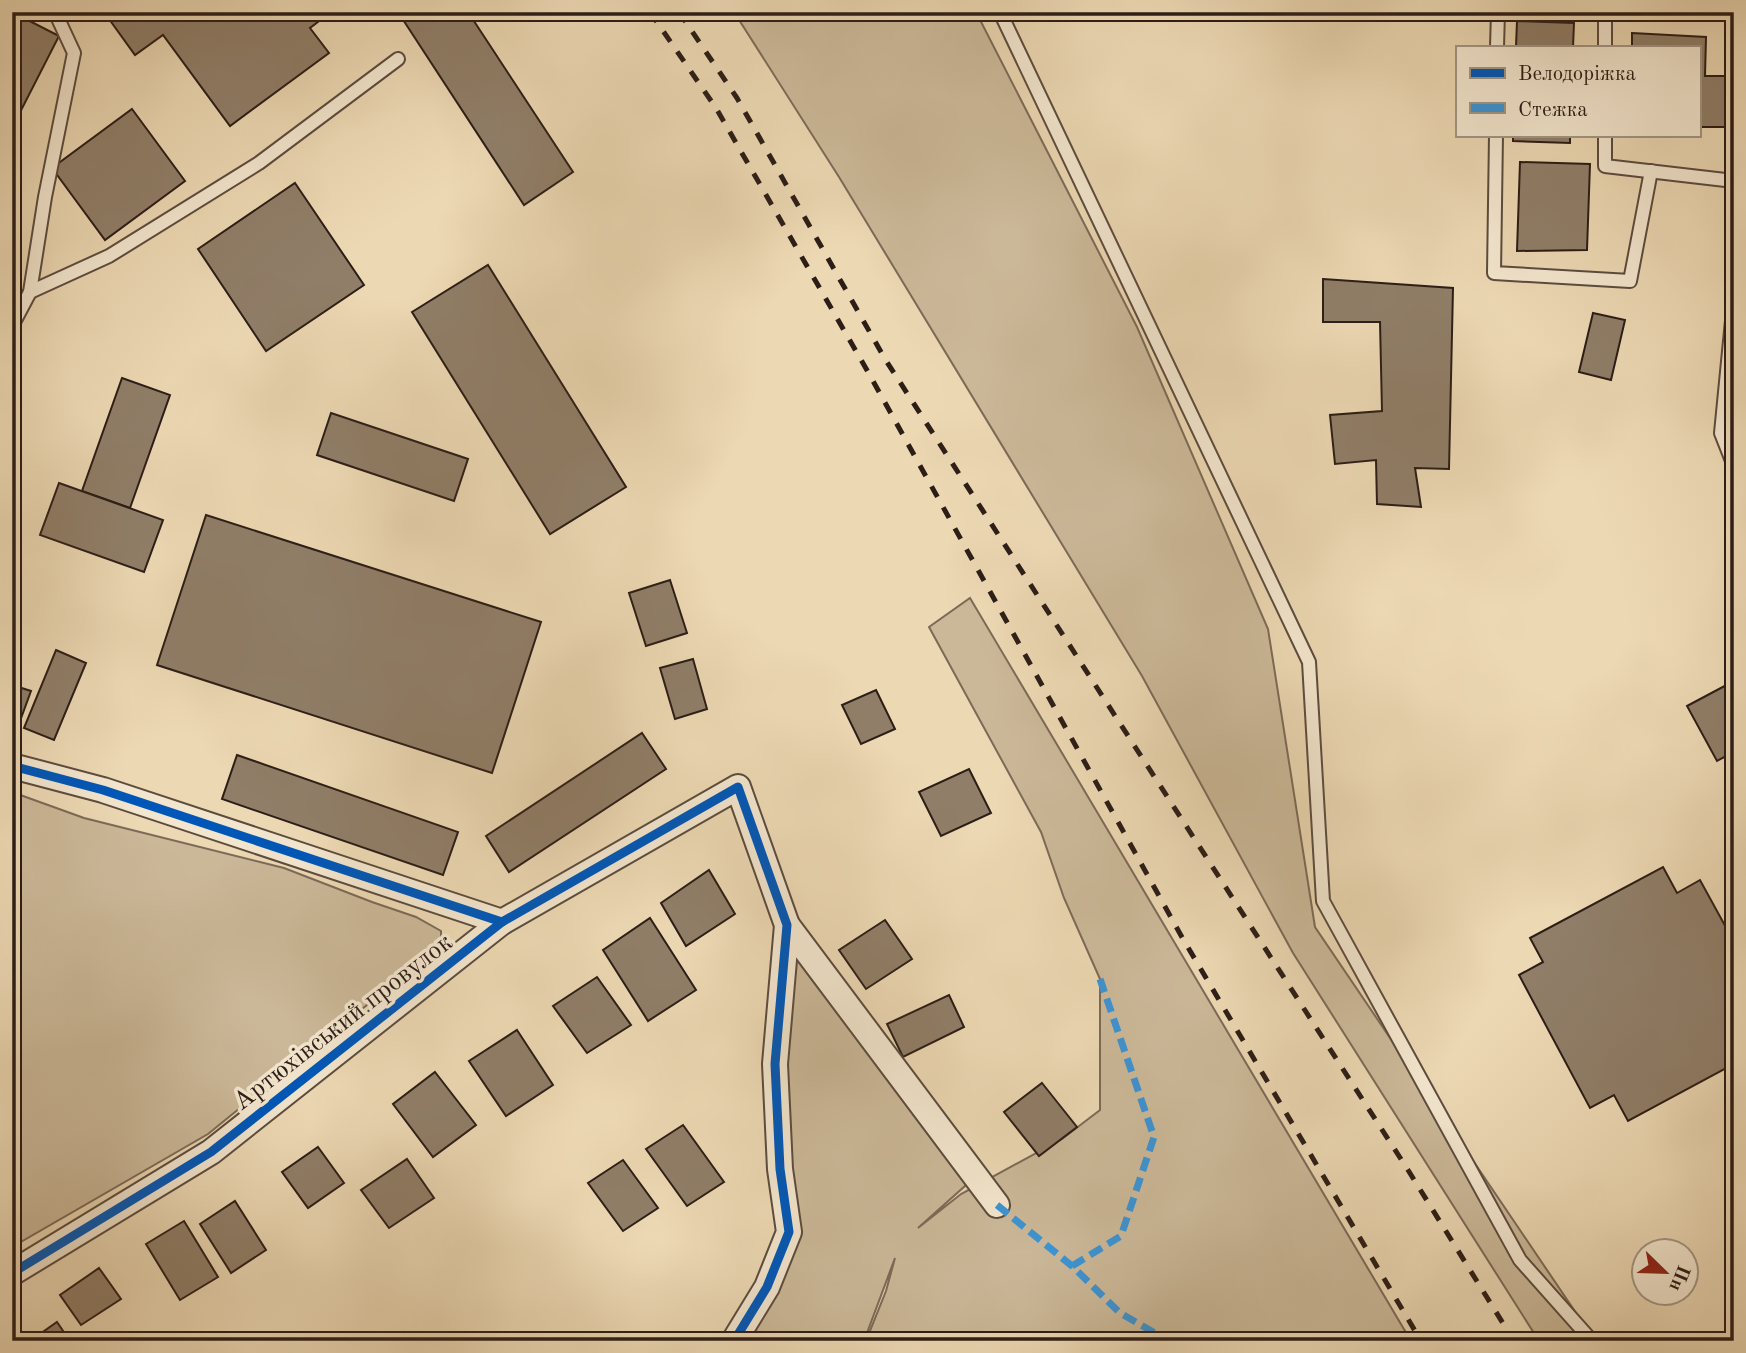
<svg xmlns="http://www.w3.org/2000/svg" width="1746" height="1353" font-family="'Old Standard TT',serif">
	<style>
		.green { fill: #cbb898; stroke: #7c6a58; stroke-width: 2 }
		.building { fill: #907e68; stroke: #2c1d17; stroke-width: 2 }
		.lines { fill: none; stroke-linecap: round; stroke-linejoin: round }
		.lane-casing { stroke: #5c4c3e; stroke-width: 16 }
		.street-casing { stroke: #5c4c3e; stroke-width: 28 }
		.lane { stroke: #f3e6ce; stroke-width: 12 }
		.street { stroke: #f3e6ce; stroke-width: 24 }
		.rail { stroke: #2c1d17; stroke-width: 5; stroke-dasharray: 12 12; stroke-linecap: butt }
		.quiet { stroke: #3c94d4; stroke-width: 7; stroke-dasharray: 14 7; stroke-linecap: butt }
		.cycleway-casing { stroke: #f3e6ce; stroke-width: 13 }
		.cycleway { stroke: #0057b8; stroke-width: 9 }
		.labels { text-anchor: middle; stroke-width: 7; stroke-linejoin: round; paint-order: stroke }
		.street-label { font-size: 26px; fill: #2c1d17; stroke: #f3e6ce }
	</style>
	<rect width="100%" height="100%" fill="#ecd8b3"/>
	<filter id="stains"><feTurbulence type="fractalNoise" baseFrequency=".00286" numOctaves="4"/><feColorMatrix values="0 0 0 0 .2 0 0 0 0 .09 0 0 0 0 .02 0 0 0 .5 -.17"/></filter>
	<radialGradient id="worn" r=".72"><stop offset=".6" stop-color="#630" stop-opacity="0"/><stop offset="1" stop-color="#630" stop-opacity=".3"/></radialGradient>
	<g class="green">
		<polygon points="734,12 976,12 1137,327 1268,629 1315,927 1595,1341 1539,1341 1293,953 1142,676 839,177"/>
		<polygon points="970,598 1411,1341 866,1341 886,1291 895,1258 864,1341 740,1341 777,1285 787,925 975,1177 918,1228 961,1194 1062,1139 1100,1110 1100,979 1064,898 1041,832 929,627"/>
		<polygon points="12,792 84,818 284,868 372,902 416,917 441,931 441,945 208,1134 12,1247"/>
	</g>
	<g class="building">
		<polygon points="12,12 59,36 12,128"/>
		<polygon points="104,12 331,12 310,28 329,53 230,126 163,35 135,55"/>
		<polygon points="398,12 468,12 573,172 524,205"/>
		<polygon points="1517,21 1574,23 1573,47 1516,47"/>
		<polygon points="1632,33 1706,37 1705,76 1734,76 1734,127 1699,127 1699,47 1632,47"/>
		<polygon points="132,109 185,181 105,240 52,168"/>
		<polygon points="1513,135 1570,135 1570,143 1513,141"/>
		<polygon points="1520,162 1590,164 1587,250 1517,251"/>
		<polygon points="295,183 364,285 266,351 198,249"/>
		<polygon points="488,265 626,487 550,534 412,312"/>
		<polygon points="1323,279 1453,288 1449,469 1415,468 1421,507 1377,504 1376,460 1335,464 1330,415 1382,411 1380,322 1323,322"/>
		<polygon points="1593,313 1625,320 1611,380 1579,372"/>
		<polygon points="122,378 170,395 130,508 82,491"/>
		<polygon points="331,413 468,459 454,501 317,455"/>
		<polygon points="59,483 163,520 144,572 40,535"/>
		<polygon points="206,515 541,622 492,773 157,665"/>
		<polygon points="670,580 687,633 646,646 629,593"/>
		<polygon points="56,650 86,663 54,740 24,728"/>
		<polygon points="693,659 707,709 675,719 660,668"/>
		<polygon points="1734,681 1734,752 1717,761 1687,706"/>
		<polygon points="12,685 31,691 16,732 12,731"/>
		<polygon points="876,690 895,729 861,744 842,705"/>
		<polygon points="642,733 666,769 509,872 486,836"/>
		<polygon points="237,755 458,832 443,875 222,799"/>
		<polygon points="969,769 991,813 941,836 919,792"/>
		<polygon points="1663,867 1677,893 1700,880 1734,942 1734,1064 1628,1121 1614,1095 1590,1108 1519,975 1543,962 1530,938"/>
		<polygon points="709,870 735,914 686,946 661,903"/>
		<polygon points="650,918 696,990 648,1021 603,950"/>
		<polygon points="885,920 912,959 866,989 839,950"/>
		<polygon points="597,977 631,1025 587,1053 553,1006"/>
		<polygon points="949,995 964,1027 903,1057 887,1024"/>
		<polygon points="517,1030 553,1085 506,1116 469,1061"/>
		<polygon points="435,1072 476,1125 433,1157 393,1104"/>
		<polygon points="1042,1083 1077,1127 1039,1156 1004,1112"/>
		<polygon points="683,1125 724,1182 687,1206 646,1149"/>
		<polygon points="318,1147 344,1183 308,1208 282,1172"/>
		<polygon points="407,1159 434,1198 389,1228 361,1190"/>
		<polygon points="623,1160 658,1208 623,1231 588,1183"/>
		<polygon points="235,1201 266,1250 231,1273 200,1224"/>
		<polygon points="184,1221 218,1277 180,1300 146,1244"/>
		<polygon points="99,1268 121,1299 81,1325 60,1295"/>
		<polygon points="57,1322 70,1341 30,1341"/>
	</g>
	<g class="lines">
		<defs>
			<g id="lane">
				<polyline points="1000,12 1309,662 1323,901 1520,1260 1592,1341"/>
				<polyline points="1497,47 1498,12"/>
				<polyline points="1605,47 1605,12"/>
				<polyline points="1496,135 1494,273 1630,281 1651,171"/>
				<polyline points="1605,135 1605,166 1734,181"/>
				<polyline points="30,292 109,256 259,163 398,59"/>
				<polyline points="1734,300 1721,433 1734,466"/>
				<polyline points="12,326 30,292 45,197 74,53 55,12"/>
			</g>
			<g id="street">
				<polyline points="12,766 103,790 502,922"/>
				<polyline points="787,925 997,1205"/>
				<polyline points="12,1273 211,1152 502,922 738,787 787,925 775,1064 780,1169 789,1232 767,1287 734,1341"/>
			</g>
		</defs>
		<use href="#lane" class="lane-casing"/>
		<use href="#street" class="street-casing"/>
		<use href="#lane" class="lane"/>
		<use href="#street" class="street"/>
		<g class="rail">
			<polyline points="650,12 716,108 868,372 1183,939 1421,1341"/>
			<polyline points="679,12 737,98 885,359 1408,1170 1514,1341"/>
		</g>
		<g class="quiet">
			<polyline points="997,1205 1072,1266 1120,1313 1169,1341"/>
			<polyline points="1072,1266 1121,1236 1154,1137 1100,979"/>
		</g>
		<defs>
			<g id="cycleway">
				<polyline points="12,766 103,790 502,922"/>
				<polyline points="12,1273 211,1152 502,922 738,787 787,925 775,1064 780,1169 789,1232 767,1287 734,1341"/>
			</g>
		</defs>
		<use href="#cycleway" class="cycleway-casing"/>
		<use href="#cycleway" class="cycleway"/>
	</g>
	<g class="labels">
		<g class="street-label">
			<text transform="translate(342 1021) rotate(-38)" y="9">Артюхівський провулок</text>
		</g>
	</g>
	<rect width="1746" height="1353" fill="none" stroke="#ecd8b3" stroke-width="42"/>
	<rect x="14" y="14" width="1718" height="1325" fill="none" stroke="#2c1d17" stroke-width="3.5"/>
	<rect x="21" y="21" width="1704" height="1311" fill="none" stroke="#2c1d17" stroke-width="2"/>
	<rect x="1456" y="46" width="245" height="91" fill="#f3e6ce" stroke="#a39685" stroke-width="2"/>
	<rect x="1470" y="68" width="35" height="10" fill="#0057b8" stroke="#a39685" stroke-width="2"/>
	<text x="1518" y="80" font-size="21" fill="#2c1d17">Велодоріжка</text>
	<rect x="1470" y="103" width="35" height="10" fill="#3c94d4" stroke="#a39685" stroke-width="2"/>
	<text x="1518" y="116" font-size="21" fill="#2c1d17">Стежка</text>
	<g transform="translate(1665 1272) rotate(113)"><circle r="33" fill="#f3e6ce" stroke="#a39685" stroke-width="2"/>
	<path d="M0-5L12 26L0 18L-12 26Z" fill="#8f2418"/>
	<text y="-10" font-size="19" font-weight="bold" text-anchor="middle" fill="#2c1d17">Пн</text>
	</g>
	<rect width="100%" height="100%" filter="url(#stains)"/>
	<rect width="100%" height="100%" fill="url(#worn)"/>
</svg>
